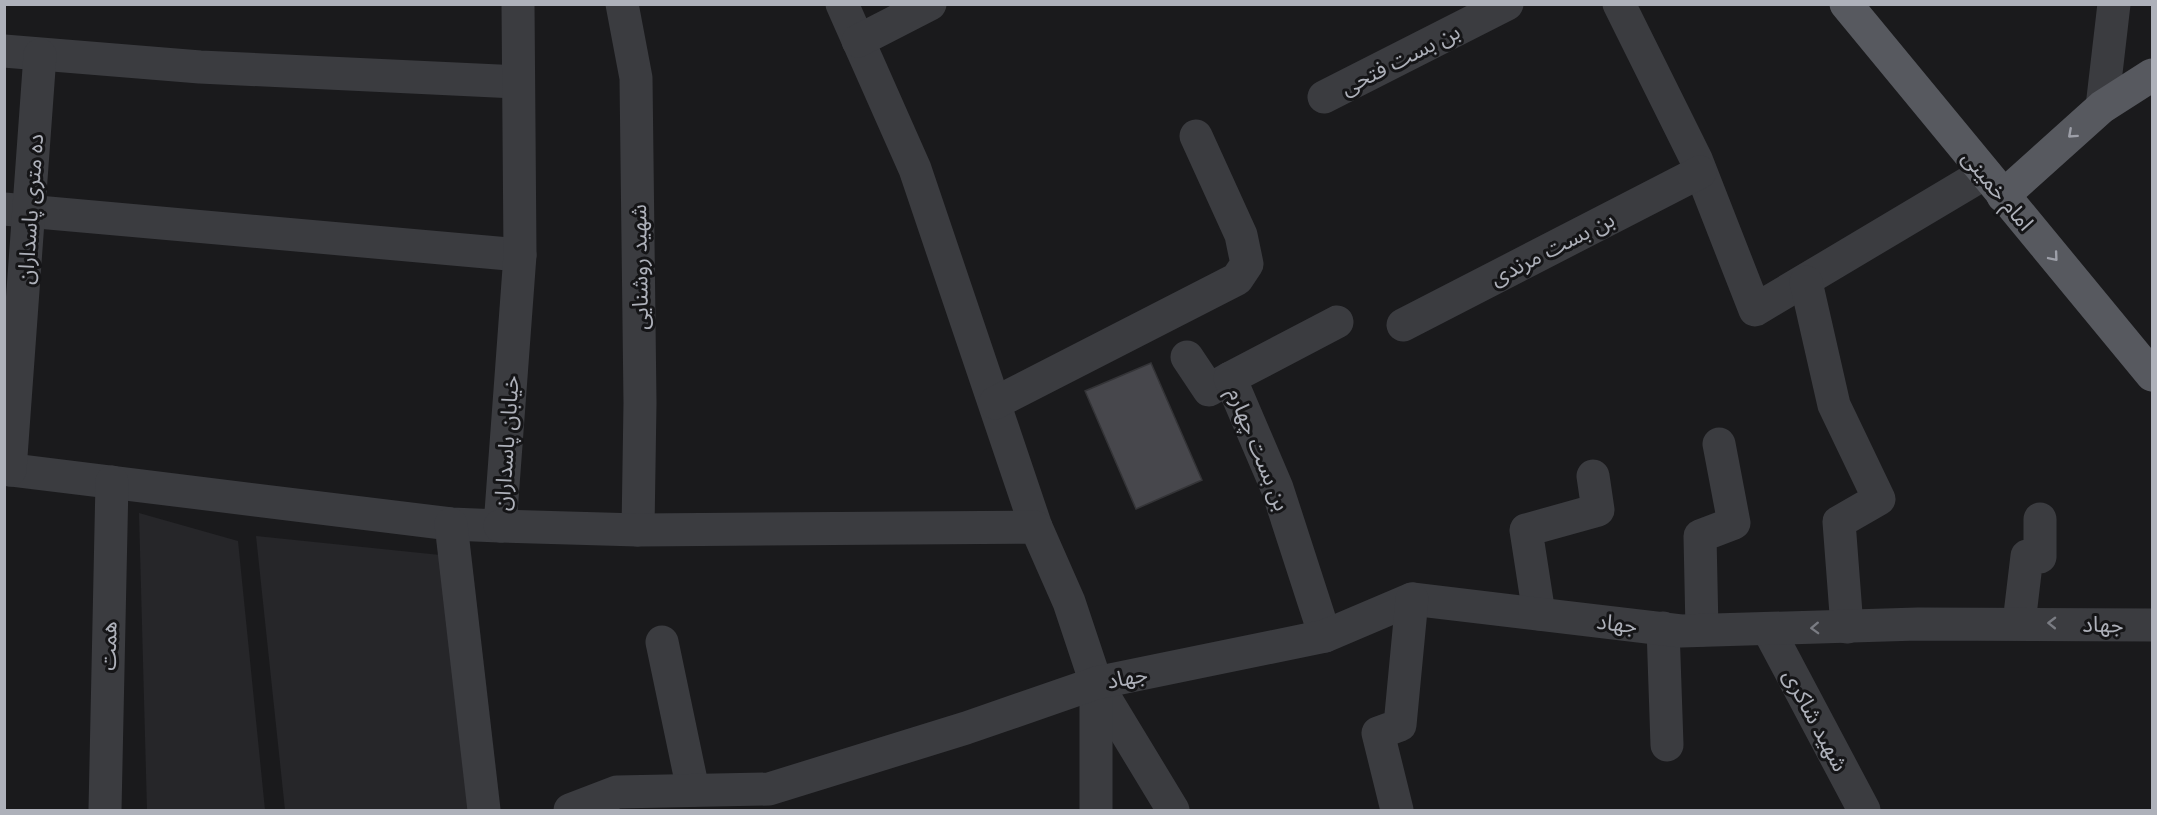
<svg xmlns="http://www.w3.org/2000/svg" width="2157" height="815" font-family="Mulish,'Noto Sans Arabic',sans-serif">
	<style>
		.built { fill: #262629 }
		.building { fill: #47474c; stroke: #343437; stroke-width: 1.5 }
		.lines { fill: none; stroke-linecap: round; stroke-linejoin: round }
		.minor { stroke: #3b3c40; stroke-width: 33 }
		.major { stroke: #57595f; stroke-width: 33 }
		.oneway { stroke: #9d9fa8 }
		.oneway2 { stroke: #7a7c83 }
		.labels { text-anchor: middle; stroke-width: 6; stroke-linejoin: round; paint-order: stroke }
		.street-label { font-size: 22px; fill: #aeb1ba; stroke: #151517 }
	</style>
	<rect width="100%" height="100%" fill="#1a1a1c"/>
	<g class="built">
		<polygon points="139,513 238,541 265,810 147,810"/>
		<polygon points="256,536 450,556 476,810 285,810"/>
	</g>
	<polygon class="building" points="1151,363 1202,480 1136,509 1085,391"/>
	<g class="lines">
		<g class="minor">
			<polyline points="622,4 636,78 640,403 638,530"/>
			<polyline points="842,4 915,169 1036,527"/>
			<polyline points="1619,4 1696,159 1755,310 1985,173"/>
			<polyline points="858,41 930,4"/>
			<polyline points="4,51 200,67 518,82"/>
			<polyline points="1324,97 1507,4"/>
			<polyline points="2102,107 2114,4"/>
			<polyline points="4,209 520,255"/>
			<polyline points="1806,282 1834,405 1879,499 1839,522 1847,627"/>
			<polyline points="1403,325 1700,172"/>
			<polyline points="1187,357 1209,390 1230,378"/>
			<polyline points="995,403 1237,279 1247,264 1241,235 1196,136"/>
			<polyline points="4,469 451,524 500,526 520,255 518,4"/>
			<polyline points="10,470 40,55"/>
			<polyline points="451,524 484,810"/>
			<polyline points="500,526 638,530 1036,527 1069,602 1096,683 1173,810"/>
			<polyline points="1539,614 1526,530 1598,510 1593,476"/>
			<polyline points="2019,623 2027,556 2040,557 2040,519"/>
			<polyline points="1663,628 1667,745"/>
			<polyline points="1768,629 1864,810"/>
			<polyline points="1702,630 1700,536 1734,523 1719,444"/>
			<polyline points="1325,636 1277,488 1230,378 1337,322"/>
			<polyline points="662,642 693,790"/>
			<polyline points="1096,683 1096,810"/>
			<polyline points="105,810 112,482"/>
			<polyline points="570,810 617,792 769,789 966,728 1096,683 1325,636 1412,599 1681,631 1918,624 2152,625"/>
			<polyline points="1397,810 1378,733 1400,725 1412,599"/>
		</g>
		<g class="major">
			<polyline points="1846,4 2152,375"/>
			<polyline points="2003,196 2102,107 2152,75"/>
		</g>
	</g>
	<defs><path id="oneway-chevron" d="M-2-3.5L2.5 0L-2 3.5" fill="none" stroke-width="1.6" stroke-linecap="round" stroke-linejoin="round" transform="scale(1.5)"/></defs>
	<g class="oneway">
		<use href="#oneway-chevron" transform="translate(2072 134) rotate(138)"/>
		<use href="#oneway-chevron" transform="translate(2054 257) rotate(50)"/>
	</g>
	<g class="oneway2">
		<use href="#oneway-chevron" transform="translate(2052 623) rotate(-179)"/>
		<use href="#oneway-chevron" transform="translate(1815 628) rotate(178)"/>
	</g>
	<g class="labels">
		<g class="street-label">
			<text transform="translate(1400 59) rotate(-27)" y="8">بن بست فتحی</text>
			<text transform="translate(1998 190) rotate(50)" y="8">امام خمینی</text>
			<text transform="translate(30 209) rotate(-86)" y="8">ده متری پاسداران</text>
			<text transform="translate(1552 248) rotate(-27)" y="8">بن بست مرندی</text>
			<text transform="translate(639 267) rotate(-91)" y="8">شهید روشنایی</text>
			<text transform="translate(506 443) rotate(-86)" y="8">خیابان پاسداران</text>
			<text transform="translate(1259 449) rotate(68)" y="8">بن بست چهارم</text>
			<text transform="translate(1617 623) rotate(7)" y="8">جهاد</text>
			<text transform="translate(2103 624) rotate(1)" y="8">جهاد</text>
			<text transform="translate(108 646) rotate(-89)" y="8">همت</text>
			<text transform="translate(1127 677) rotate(-11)" y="8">جهاد</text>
			<text transform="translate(1816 720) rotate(62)" y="8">شهید شاکری</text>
		</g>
	</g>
	<rect width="2157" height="815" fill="none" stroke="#aeb1ba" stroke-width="12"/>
</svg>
